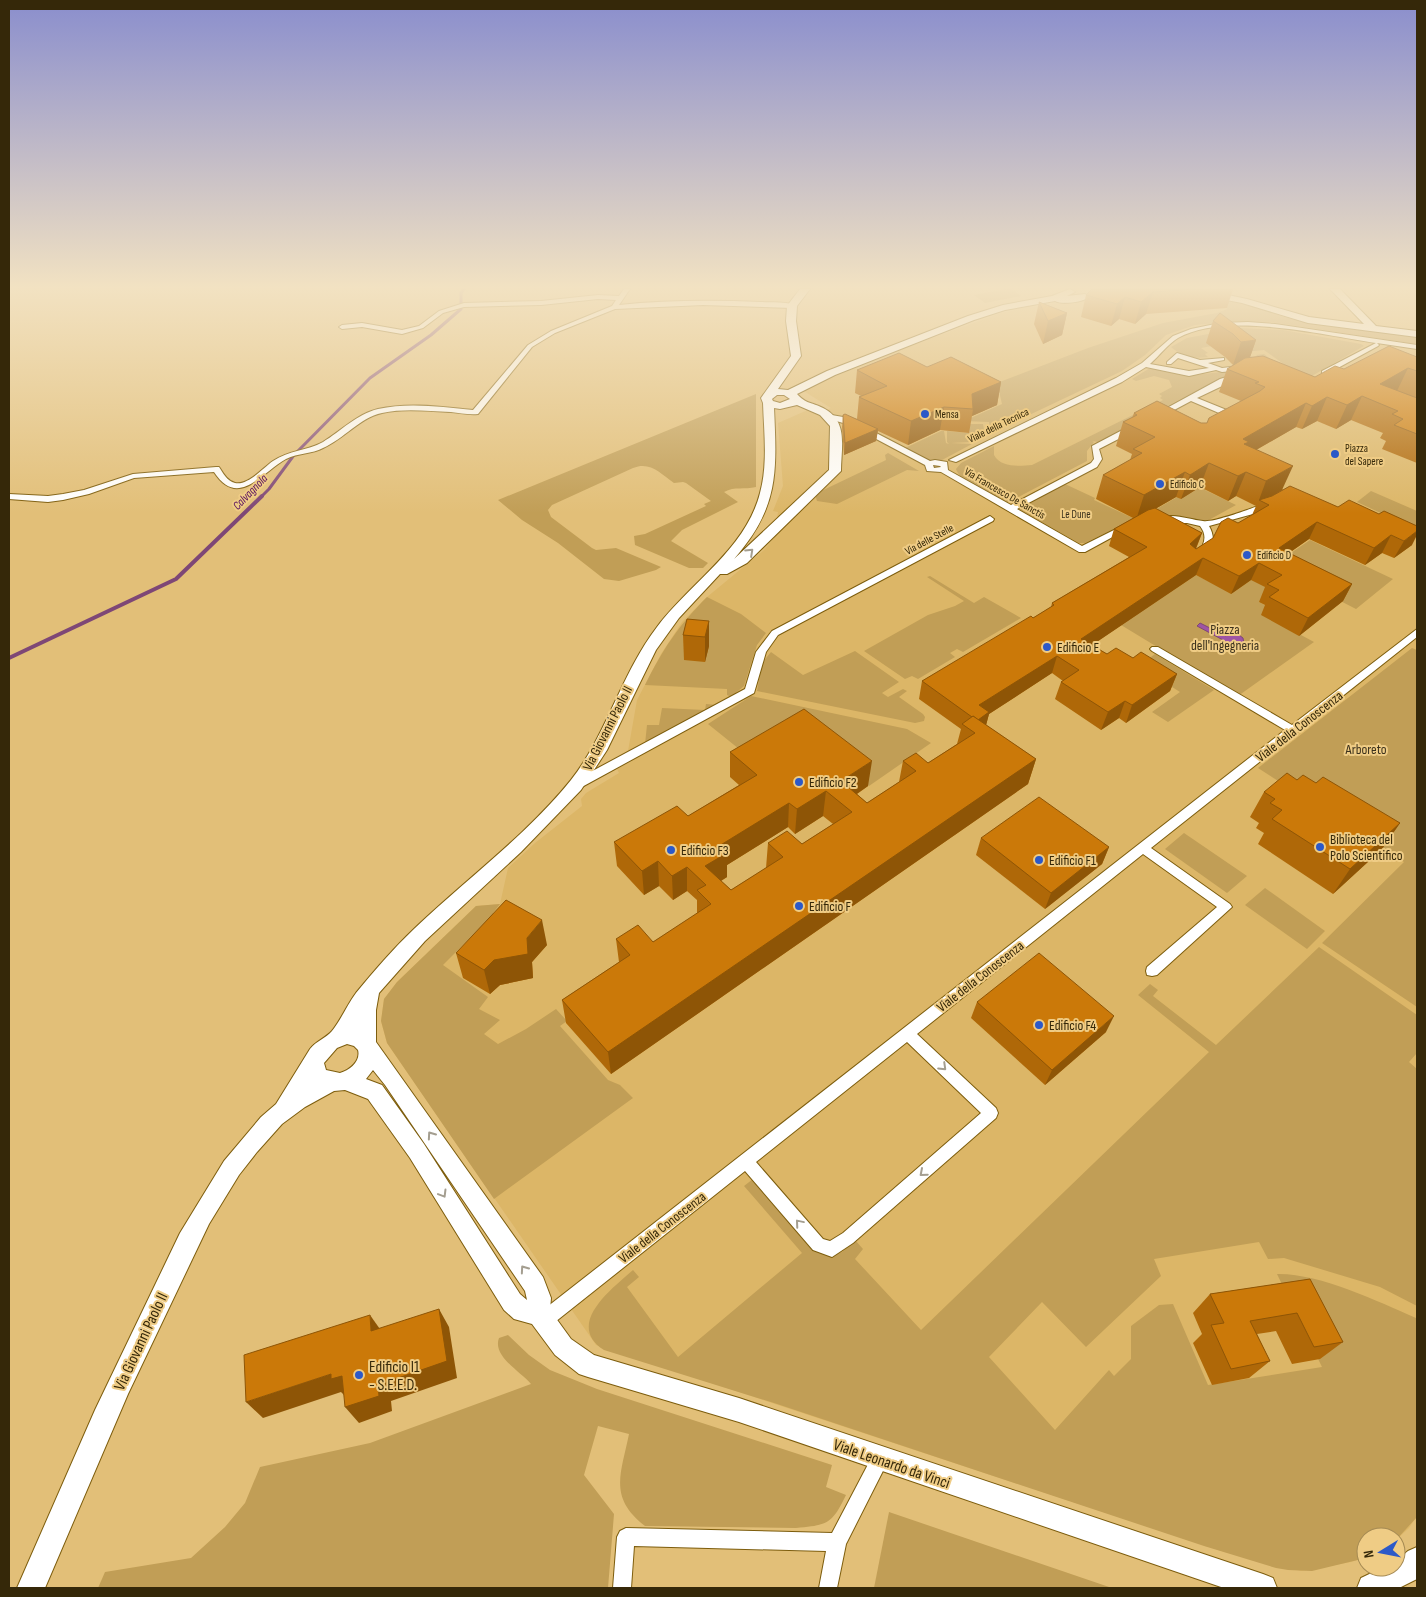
<svg xmlns="http://www.w3.org/2000/svg" width="1426" height="1597" font-family="'Sofia Sans Condensed',sans-serif">
	<style>
		.built { fill: #dcb667 }
		.green { fill: #c19e56 }
		.water { fill: #9e54a5; stroke: #7e4776 }
		.lines { fill: none; stroke-linecap: round; stroke-linejoin: round }
		.stream-far1 { stroke: #7e4776; stroke-width: 3 }
		.stream { stroke: #7e4776; stroke-width: 4 }
		.street-casing { stroke: #7d5d0d; stroke-width: 2 }
		.secondary-casing { stroke: #7d5d0d; stroke-width: 2 }
		.street { fill: #fff; fill-rule: evenodd }
		.secondary { fill: #fff; fill-rule: evenodd }
		.wall { fill: #af6808; fill-rule: evenodd }
		.shaded-wall { fill: #8e5506 }
		.building { fill: #cb7909; stroke: #8e5506; fill-rule: evenodd }
		.oneway { stroke: #a49e90 }
		.poi-dot { fill: #2c59c8; stroke: #efcc85; stroke-width: 2 }
		.labels { text-anchor: middle; stroke-width: 4; stroke-linejoin: round; paint-order: stroke }
		.far-poi-label { font-size: 11px; fill: #352809; stroke: #efcc85; text-anchor: start }
		.far-street-label { font-size: 11px; fill: #352809; stroke: #efcc85 }
		.far-park-label { font-size: 11px; fill: #3a301c; stroke: #efcc85 }
		.far-water-label { font-size: 12px; font-style: italic; fill: #58105f; stroke: #efcc85 }
		.park-label { font-size: 14px; fill: #3a301c; stroke: #efcc85 }
		.poi-label { font-size: 14px; fill: #352809; stroke: #efcc85; text-anchor: start }
		.street-label { font-size: 14px; fill: #352809; stroke: #efcc85 }
		.near-street-label { font-size: 16px; fill: #352809; stroke: #efcc85 }
		.near-poi-label { font-size: 16px; fill: #352809; stroke: #efcc85; text-anchor: start }
	</style>
	<rect width="100%" height="100%" fill="#e2bf78"/>
	<polygon class="built" points="1150,297 1259,309 1284,317 1318,325 1417,336 1417,1516 1409,1528 1396,1540 1396,1537 1366,1537 1366,1557 1351,1562 1301,1571 1225,1552 596,1345 387,1043 381,1021 384,999 397,982 476,906 500,904 508,868 535,843 582,806 581,799 586,793 619,773 617,769 632,761 626,753 628,751 637,700 661,654 682,622 707,597 764,550 774,538 778,512 773,511 783,486 778,423 810,409 821,412 831,408 802,390 902,349 1001,313 1028,307 1080,300"/>
	<g class="green">
		<polygon points="1006,289 1011,289 1021,296 985,303 974,295"/>
		<polygon points="1205,296 1242,303 1284,317 1318,325 1417,336 1417,344 1271,322 1238,321 1195,325 1166,335 1145,355 1122,371 991,433 989,422 964,421 1002,404 997,383 1088,348 1163,323 1217,313 1227,309 1226,304"/>
		<path d="M1240 328 1283 330 1361 344 1364 346 1310 377 1300 376 1264 350 1244 352 1212 346 1201 348 1208 353 1205 354 1208 357C1193 359 1183 357 1171 347L1187 338Z"/>
		<path d="M1264 354 1294 377 1225 376 1098 442 1092 441 1094 442 1087 451V461L1007 503C994 496 960 483 956 469L961 463 994 446V455C1001 468 1019 466 1032 465L1163 400 1160 398 1162 396 1159 394 1172 387 1169 380 1154 376 1136 381 1132 379 1150 368 1187 376 1270 366 1256 355Z"/>
		<path d="M756 394V487C744 490 735 486 724 492L738 502 682 530 671 541 708 563 703 568H689L635 545 634 536 645 534 706 506 704 504 711 501 686 483 683 482 674 483C660 473 650 461 633 468L552 505 548 510 551 517 592 548 596 550 616 548 661 567 656 570 619 581 604 579 558 543 522 520 498 500Z"/>
		<polygon points="969,424 983,424 985,436 971,442 951,443 972,444 942,460 935,461 928,460 903,449 941,431 944,431 946,443 949,444 947,442 947,431 969,433"/>
		<polygon points="888,453 919,471 907,470 837,504 817,501 815,494 884,461 886,460 885,455"/>
		<polygon points="1210,478 1205,490 1236,505 1207,521 1172,518 1139,519"/>
		<polygon points="1065,484 1095,498 1094,500 1135,519 1085,543 1079,543 1018,509"/>
		<polygon points="1371,491 1417,511 1417,530 1357,502"/>
		<polygon points="1310,540 1393,579 1356,609 1284,572 1264,586 1274,592 1259,602 1270,608 1262,614 1314,642 1238,696 1121,625 1196,575 1232,593"/>
		<polygon points="930,576 974,603 984,597 1021,618 963,652 957,649 950,653 955,657 918,679 912,676 905,679 864,651 928,615 955,606 964,601 927,577"/>
		<path d="M707 597 741 614 766 633 757 645 744 686 731 697 727 695V689L645 685C663 649 678 626 707 597Z"/>
		<polygon points="1412,648 1417,650 1417,1007 1322,943 1404,862 1258,768"/>
		<polygon points="855,651 899,682 882,693 888,697 903,689 907,691 899,697 923,714 925,717 924,721 915,723 757,691 762,663 771,652 803,675"/>
		<polygon points="1155,654 1214,690 1168,722 1152,712 1180,692 1139,666"/>
		<polygon points="751,696 907,729 931,743 869,786 803,733 754,761 708,724"/>
		<polygon points="706,704 717,705 645,744 647,725 659,725 662,708 705,710"/>
		<polygon points="1184,833 1247,876 1227,893 1165,849"/>
		<polygon points="1265,888 1325,931 1307,949 1245,905"/>
		<polygon points="500,904 493,913 506,922 491,938 477,931 443,965 488,997 479,1009 500,1020 484,1034 498,1044 526,1029 556,1009 567,1021 560,1026 608,1080 620,1085 633,1098 494,1199 387,1043 381,1021 384,999 397,982 476,906"/>
		<path d="M1319 947 1417 1015V1053L1409 1062 1417 1069V1306L1380 1287 1284 1258 1268 1259 1259 1242 1154 1259 1161 1276 1086 1347 1042 1302 989 1357 1055 1430 1109 1370 1114 1376 1131 1359V1326L1159 1305 1173 1304 1208 1385 1322 1367 1277 1274C1319 1273 1377 1301 1416 1318L1417 1517 1396 1540V1537H1366V1558L1312 1571 1288 1570 1276 1568 1204 1546 774 1403 604 1350C564 1324 613 1288 633 1270L639 1277 627 1287 678 1357 802 1253 744 1186 753 1179 830 1256 842 1252 855 1240 863 1249 855 1259 921 1330 1209 1052 1138 995 1150 984 1158 990 1153 996 1216 1045Z"/>
		<path d="M508 1335 529 1355 550 1370 597 1389 832 1465 826 1487 846 1495C832 1524 828 1525 796 1528L645 1526C608 1497 621 1474 629 1434L598 1426 584 1475 614 1514 608 1588H98L105 1572 191 1558 225 1527 245 1503 260 1467 370 1443 531 1384C521 1372 492 1356 499 1338Z"/>
		<polygon points="889,1512 1112,1588 874,1588"/>
	</g>
	<polygon class="water" points="1200,623 1226,636 1231,629 1243,638 1244,644 1236,650 1218,648 1223,640 1197,626"/>
	<g class="lines">
		<polyline class="stream-far1" points="261,497 269,489 294,455 370,378 431,335 461,309 461,293 464,289"/>
		<polyline class="stream" points="9,658 176,579 262,496"/>
		<defs>
			<g id="street">
				<path d="M624 289H630L619 305C666 300 714 300 761 302 771 303 787 301 795 306L792 308 703 305 615 309 555 333 532 347 478 414C469 415 460 413 451 412 428 411 404 408 382 413 359 418 344 439 323 448 312 454 298 453 286 459 261 473 238 509 214 472L134 478 89 494 63 500 48 502 9 499V494L48 496 63 494 84 490 133 474 216 467H219C223 473 227 481 235 483 248 486 264 467 273 461 289 450 307 451 323 442 341 431 357 414 378 409 409 402 442 407 473 410L528 345 551 331 612 306 616 300 598 299 541 305 464 307 443 313 423 328 402 334 362 327 342 329 339 327 342 325 362 323 402 330 419 326 439 311 464 303 541 301 598 295 619 296Z"/>
				<path d="M1248 322 1275 324 1417 345V349L1377 343 1379 345 1378 346 1325 375H1322V371L1376 343C1323 335 1226 311 1178 338 1168 344 1159 356 1150 364L1189 371 1209 368 1178 358 1171 364H1167V362L1177 353 1200 360 1224 358V360L1208 363 1222 368 1240 366H1243V370L1222 372 1216 370 1189 376 1146 367 1122 382 956 462 949 460 1116 378 1142 363 1173 336 1191 329 1220 323Z"/>
				<polygon points="1236,374 1239,374 1239,378 1197,398 1239,415 1239,419 1233,419 1191,401 1161,417 1154,415 1220,379"/>
				<path d="M826 414 843 417 855 422 930 461 935 460 947 462 948 470 1011 505 1091 463 1094 459 1092 446 1130 426H1136V430L1099 449 1102 459 1097 467 1017 509 1082 546 1124 525H1130L1131 527 1085 552H1079L941 472 927 471 925 465 850 425 826 418ZM933 465 940 466 941 467 934 468Z"/>
				<path d="M1267 503 1271 506 1264 511 1209 526C1215 536 1215 550 1203 555L1199 552C1205 543 1207 535 1200 526L1187 523H1162L1158 520C1169 511 1190 520 1203 521 1215 523 1254 507 1267 503Z"/>
				<polygon points="990,516 994,519 993,521 778,635 766,652 754,693 580,788 572,788 570,785 572,782 745,689 756,652 772,631"/>
				<path d="M1417 629V637L1151 848 1230 904 1232 907 1157 975 1152 976 1147 975 1146 971 1147 967 1217 907 1143 854 917 1034 996 1108 998 1113 996 1118 853 1243 832 1257 813 1250 745 1171 550 1326 544 1328 538 1326 536 1320 538 1314 1285 730 1152 651 1150 649 1152 647H1158L1292 725ZM907 1042 981 1113 843 1233 830 1241 823 1239 756 1162Z"/>
				<polygon points="880,1450 886,1453 889,1459 846,1544 837,1588 819,1588 826,1551 634,1546 631,1588 613,1588 617,1537 620,1531 626,1528 832,1533 874,1453"/>
			</g>
			<g id="secondary">
				<path d="M800 289H810L797 306 796 321 801 356 778 389 788 390 827 371 968 316 1003 305 1052 296 1070 289 1075 292 1067 296 1085 294 1090 297C1083 302 1062 305 1055 301L1005 310 974 320 835 375 797 394C806 404 811 402 823 408 849 421 841 447 841 471L747 563 727 574H720L679 618 656 650 607 750 581 790 521 852 425 941 379 993 376 1010V1042L543 1277 551 1298 550 1310 571 1339 594 1355 739 1398 1263 1574 1273 1578 1277 1588H1224L739 1422 588 1377 579 1374 555 1355 532 1324 514 1319 504 1310 410 1158 368 1099 345 1090 334 1091 305 1107 282 1124 257 1152 239 1175 209 1224 128 1394 45 1588H17L95 1410 180 1233 224 1161 261 1117 276 1104 310 1049C316 1041 326 1038 332 1031 341 1020 347 1005 356 993 374 971 393 949 414 929 465 880 526 836 571 780 607 734 621 674 657 627 690 583 746 549 760 493 768 464 764 432 763 403L761 398 791 356 786 321 787 306ZM777 395H784L790 399 780 403 773 401 772 399ZM797 405 820 415 830 426 829 470 734 559C779 508 777 472 774 408L780 409ZM347 1044 354 1046 358 1050C361 1061 350 1070 340 1073L326 1070 324 1063 337 1048ZM373 1070 385 1085 525 1291 527 1300 520 1294 424 1144 382 1085 366 1079Z"/>
				<polygon points="1330,289 1340,289 1376,326 1417,331 1417,337 1308,323 1242,303 1206,296 1204,294 1209,291 1247,299 1309,317 1364,324"/>
				<polygon points="1417,1547 1417,1579 1399,1588 1357,1588 1361,1578 1384,1567 1396,1567 1396,1561 1408,1551"/>
			</g>
		</defs>
		<use href="#street" class="street-casing"/>
		<use href="#secondary" class="secondary-casing"/>
		<use href="#street" class="street"/>
		<use href="#secondary" class="secondary"/>
	</g>
	<g class="wall">
		<polygon points="1092,289 1233,289 1227,308 1146,314 1135,324 1119,319 1111,326 1081,317 1086,295"/>
		<polygon points="1039,302 1067,313 1062,335 1043,344 1034,324"/>
		<path d="M1213 321 1256 340 1250 357 1315 377 1344 369 1417 357V463L1382 449 1386 441 1380 438 1383 433 1351 420 1336 429 1317 421 1302 429 1296 427 1256 450 1283 490 1290 486 1412 545 1394 558 1382 553 1365 565 1309 539 1289 553 1352 584 1343 601 1299 636 1261 615 1265 605 1259 602 1265 587 1251 580 1231 594 1196 575 1092 645 1107 654 1133 658 1177 674 1170 691 1126 723 1119 718 1101 730 1055 699 1061 682 1063 681 1052 673 989 714 986 725 1036 759 1028 784 611 1074 566 1023 562 1000 619 962 616 939 653 942 697 914V900L687 891 673 900 659 886 644 895 617 866 614 842 688 816 739 785 730 777V752L868 786 857 794 867 803 899 782 903 761 928 763 957 744 961 729 919 699 922 681 1033 618 1051 607 1052 603 1129 557 1109 546 1114 529 1133 518 1096 499 1103 475 1130 460 1132 454 1116 446 1123 422 1132 418 1134 413 1201 423H1207L1241 401 1219 392 1227 369 1233 365 1225 357 1206 343ZM1200 487 1228 501 1236 496 1256 506 1252 515 1196 549 1202 533 1155 509 1176 497 1181 499ZM823 816 833 824 802 844 768 843 766 868 731 890 721 881 727 877V865L788 827 795 834Z"/>
		<polygon points="927,367 1001,382 997,405 972,416 969,433 940,430 908,445 878,431 876,441 844,455 842,427 843,415 857,419 859,397 861,396 855,393 857,370"/>
		<polygon points="709,621 709,646 705,662 684,660 683,635"/>
		<polygon points="1297,780 1316,783 1400,823 1382,849 1333,894 1258,844 1264,833 1256,828 1259,823 1250,817 1264,792"/>
		<polygon points="981,838 1109,847 1102,864 1045,909 976,855"/>
		<polygon points="547,945 532,962 533,978 500,985 490,994 463,978 456,953"/>
		<polygon points="977,1002 1106,1032 1045,1085 971,1018"/>
		<polygon points="1310,1279 1343,1342 1320,1359 1292,1364 1276,1331 1257,1334 1270,1361 1249,1378 1212,1385 1193,1343 1202,1334 1193,1313 1210,1294"/>
	</g>
	<g class="shaded-wall">
		<polygon points="1153,292 1146,314 1135,324 1141,302"/>
		<polygon points="1125,297 1119,319 1111,326 1117,304"/>
		<polygon points="1067,313 1062,335 1043,344 1048,321"/>
		<polygon points="1256,340 1248,363 1233,365 1241,342"/>
		<polygon points="1408,368 1397,391 1380,384"/>
		<polygon points="1001,382 997,405 972,416 973,409 972,394"/>
		<polygon points="1362,396 1351,420 1336,429 1347,405"/>
		<polygon points="1327,397 1317,421 1302,429 1312,406"/>
		<polygon points="1306,403 1296,427 1242,458 1243,439"/>
		<polygon points="944,407 940,430 908,445 911,421"/>
		<polygon points="878,429 876,441 844,455 845,443"/>
		<polygon points="1209,463 1200,487 1181,499 1190,475"/>
		<polygon points="1293,466 1282,490 1263,502 1259,500 1266,481"/>
		<polygon points="1185,472 1176,497 1136,520 1144,495"/>
		<polygon points="1246,472 1236,496 1228,501 1238,476"/>
		<polygon points="1317,522 1309,539 1272,565 1279,548"/>
		<polygon points="1417,531 1417,535 1412,545 1394,558 1404,541"/>
		<polygon points="1202,533 1195,550 1190,544"/>
		<polygon points="1391,535 1382,553 1365,565 1374,548"/>
		<polygon points="1203,558 1196,575 1076,656 1081,639"/>
		<polygon points="1259,563 1251,580 1231,594 1239,576"/>
		<polygon points="1352,584 1343,601 1299,636 1308,618"/>
		<polygon points="709,621 709,646 705,662 705,637"/>
		<polygon points="1057,656 1052,673 989,714 985,729 973,738 979,705"/>
		<polygon points="1177,674 1170,691 1126,723 1132,705"/>
		<polygon points="1125,701 1119,718 1101,730 1108,712"/>
		<polygon points="1036,759 1028,784 611,1074 608,1052"/>
		<polygon points="872,761 868,786 842,804 841,781"/>
		<polygon points="826,791 823,816 795,834 797,809"/>
		<polygon points="789,803 788,827 727,865 727,877 706,890 705,866 719,846"/>
		<polygon points="1400,823 1382,849 1333,894 1350,869"/>
		<polygon points="1109,847 1102,864 1045,909 1051,893"/>
		<polygon points="658,861 659,886 644,895 642,871"/>
		<polygon points="687,867 687,891 673,900 672,876"/>
		<polygon points="542,920 547,945 532,962 533,978 500,985 490,994 484,970 494,960 527,938"/>
		<polygon points="1114,1016 1106,1032 1045,1085 1052,1070"/>
		<polygon points="439,1309 449,1327 457,1378 391,1401 392,1411 359,1423 345,1407 378,1385"/>
		<polygon points="370,1315 382,1332 371,1331"/>
		<polygon points="331,1374 342,1376 345,1396 341,1392 263,1418 246,1402"/>
	</g>
	<g class="building">
		<polygon points="1092,289 1194,289 1153,292 1141,302 1125,297 1117,304 1086,295"/>
		<polygon points="1039,302 1067,313 1048,321"/>
		<polygon points="1220,313 1256,340 1241,342 1233,334 1213,321"/>
		<polygon points="1389,346 1417,357 1417,371 1408,368 1380,384 1417,398 1417,434 1394,425 1403,419 1392,414 1398,411 1362,396 1347,405 1327,397 1312,406 1306,403 1243,439 1249,442 1244,444 1293,466 1266,481 1246,472 1238,476 1209,463 1190,475 1185,472 1144,495 1103,475 1142,453 1133,449 1155,437 1123,422 1137,415 1134,413 1157,401 1201,423 1207,423 1209,418 1260,391 1265,387 1255,383 1259,382 1227,369 1245,358 1263,356 1315,377 1335,366 1344,369"/>
		<polygon points="899,353 927,367 951,357 1001,382 972,394 973,409 944,407 911,421 859,397 887,386 857,370"/>
		<polygon points="845,414 878,429 845,443 843,415"/>
		<polygon points="1290,486 1338,507 1349,500 1379,514 1384,511 1417,526 1417,531 1404,541 1391,535 1374,548 1317,522 1279,548 1352,584 1308,618 1269,597 1279,590 1267,584 1282,575 1259,563 1239,576 1203,558 1081,639 1107,654 1116,648 1133,658 1141,652 1177,674 1132,705 1125,701 1108,712 1061,682 1079,670 1057,656 979,705 989,712 978,720 973,716 972,717 922,681 1031,616 1033,618 1054,605 1052,603 1147,547 1114,529 1148,510 1155,508 1202,533 1190,544 1196,549 1213,538 1221,522 1228,518 1238,523 1269,505 1259,500 1272,496"/>
		<polygon points="687,619 709,621 705,637 683,635"/>
		<path d="M804 709 872 761 841 781 867 803 916 771 903 761 916 753 928 763 975 733 962 724 973 716 1036 759 608 1052 562 1000 630 955 616 939 638 925 653 942 711 904 697 890 706 885 687 867 672 876 658 861 642 871 614 842 677 806 688 816 757 775 730 752ZM826 791 852 812 802 844 787 831 768 843 783 857 731 890 705 866 727 853 719 846 789 803 797 809Z"/>
		<polygon points="1287,773 1297,780 1303,775 1316,783 1323,777 1400,823 1350,869 1272,819 1282,810 1270,803 1275,799 1264,792"/>
		<polygon points="1039,797 1109,847 1051,893 981,838"/>
		<polygon points="506,900 542,920 527,938 528,954 494,960 484,970 456,953"/>
		<polygon points="1039,953 1114,1016 1052,1070 977,1002"/>
		<polygon points="1310,1279 1343,1342 1314,1347 1297,1313 1250,1321 1270,1361 1231,1369 1211,1325 1224,1323 1210,1294"/>
		<polygon points="439,1309 447,1361 378,1385 379,1396 345,1407 342,1376 331,1379 331,1374 246,1402 244,1355 370,1315 371,1331"/>
	</g>
	<defs><path id="oneway-chevron" d="M-2-3.5L2.5 0L-2 3.5" fill="none" stroke-width="1.6" stroke-linecap="round" stroke-linejoin="round" transform="scale(1.25)"/></defs>
	<g class="oneway">
		<use href="#oneway-chevron" transform="translate(750 552) rotate(-43)"/>
		<use href="#oneway-chevron" transform="translate(943 1067) rotate(44)"/>
		<use href="#oneway-chevron" transform="translate(431 1135) rotate(-125)"/>
		<use href="#oneway-chevron" transform="translate(923 1173) rotate(139)"/>
		<use href="#oneway-chevron" transform="translate(443 1194) rotate(59)"/>
		<use href="#oneway-chevron" transform="translate(799 1223) rotate(-130)"/>
		<use href="#oneway-chevron" transform="translate(524 1269) rotate(-125)"/>
	</g>
	<linearGradient id="sky" x2="0" y2="1"><stop stop-color="#8a8ecd"/><stop offset="0.56" stop-color="#f2e2c2"/><stop offset="1" stop-color="#f2e2c2" stop-opacity="0"/></linearGradient>
	<rect width="1426" height="513" fill="url(#sky)"/>
	<g class="poi-dot">
		<circle cx="925" cy="414" r="5"/>
		<circle cx="1335" cy="454" r="5"/>
		<circle cx="1160" cy="484" r="5"/>
		<circle cx="1247" cy="555" r="5"/>
		<circle cx="1047" cy="647" r="5"/>
		<circle cx="799" cy="782" r="5"/>
		<circle cx="1320" cy="847" r="5"/>
		<circle cx="671" cy="850" r="5"/>
		<circle cx="1039" cy="860" r="5"/>
		<circle cx="799" cy="906" r="5"/>
		<circle cx="1039" cy="1025" r="5"/>
		<circle cx="359" cy="1375" r="5"/>
	</g>
	<g class="labels">
		<g class="far-poi-label">
			<text x="935" y="418">Mensa</text>
			<text x="1345" y="452">Piazza<tspan x="1345" dy="13">del Sapere</tspan></text>
			<text x="1170" y="488">Edificio C</text>
			<text x="1257" y="559">Edificio D</text>
		</g>
		<g class="far-street-label">
			<text transform="translate(998 425) rotate(-26)" y="4">Viale della Tecnica</text>
			<text transform="translate(1005 493) rotate(30)" y="4">Via Francesco De Sanctis</text>
			<text transform="translate(929 539) rotate(-28)" y="4">Via delle Stelle</text>
		</g>
		<g class="far-park-label">
			<text x="1076" y="518">Le Dune</text>
		</g>
		<g class="far-water-label">
			<text transform="translate(250 492) rotate(-46)" y="4">Calvagnola</text>
		</g>
		<g class="park-label">
			<text x="1225" y="634">Piazza<tspan x="1225" dy="16">dell'Ingegneria</tspan></text>
			<text x="1366" y="754">Arboreto</text>
		</g>
		<g class="poi-label">
			<text x="1057" y="652">Edificio E</text>
			<text x="809" y="787">Edificio F2</text>
			<text x="1330" y="844">Biblioteca del<tspan x="1330" dy="16">Polo Scientifico</tspan></text>
			<text x="681" y="855">Edificio F3</text>
			<text x="1049" y="865">Edificio F1</text>
			<text x="809" y="911">Edificio F</text>
			<text x="1049" y="1030">Edificio F4</text>
		</g>
		<g class="street-label">
			<text transform="translate(1299 726) rotate(-38)" y="5">Viale della Conoscenza</text>
			<text transform="translate(607 728) rotate(-63)" y="5">Via Giovanni Paolo II</text>
			<text transform="translate(980 976) rotate(-38)" y="5">Viale della Conoscenza</text>
			<text transform="translate(662 1227) rotate(-38)" y="5">Viale della Conoscenza</text>
		</g>
		<g class="near-street-label">
			<text transform="translate(140 1341) rotate(-65)" y="6">Via Giovanni Paolo II</text>
			<text transform="translate(892 1463) rotate(19)" y="6">Viale Leonardo da Vinci</text>
		</g>
		<g class="near-poi-label">
			<text x="369" y="1372">Edificio I1<tspan x="369" dy="18">- S.E.E.D.</tspan></text>
		</g>
	</g>
	<rect width="1426" height="1597" fill="none" stroke="#352809" stroke-width="20"/>
	<g transform="translate(1381 1552) rotate(260)"><circle r="24" fill="#efcc85" stroke="#a58a53"/>
	<path d="M0-4L9 19L0 12L-9 19Z" fill="#2c59c8"/>
	<text y="-8" font-size="14" font-weight="bold" text-anchor="middle" fill="#352809">N</text>
	</g>
</svg>
